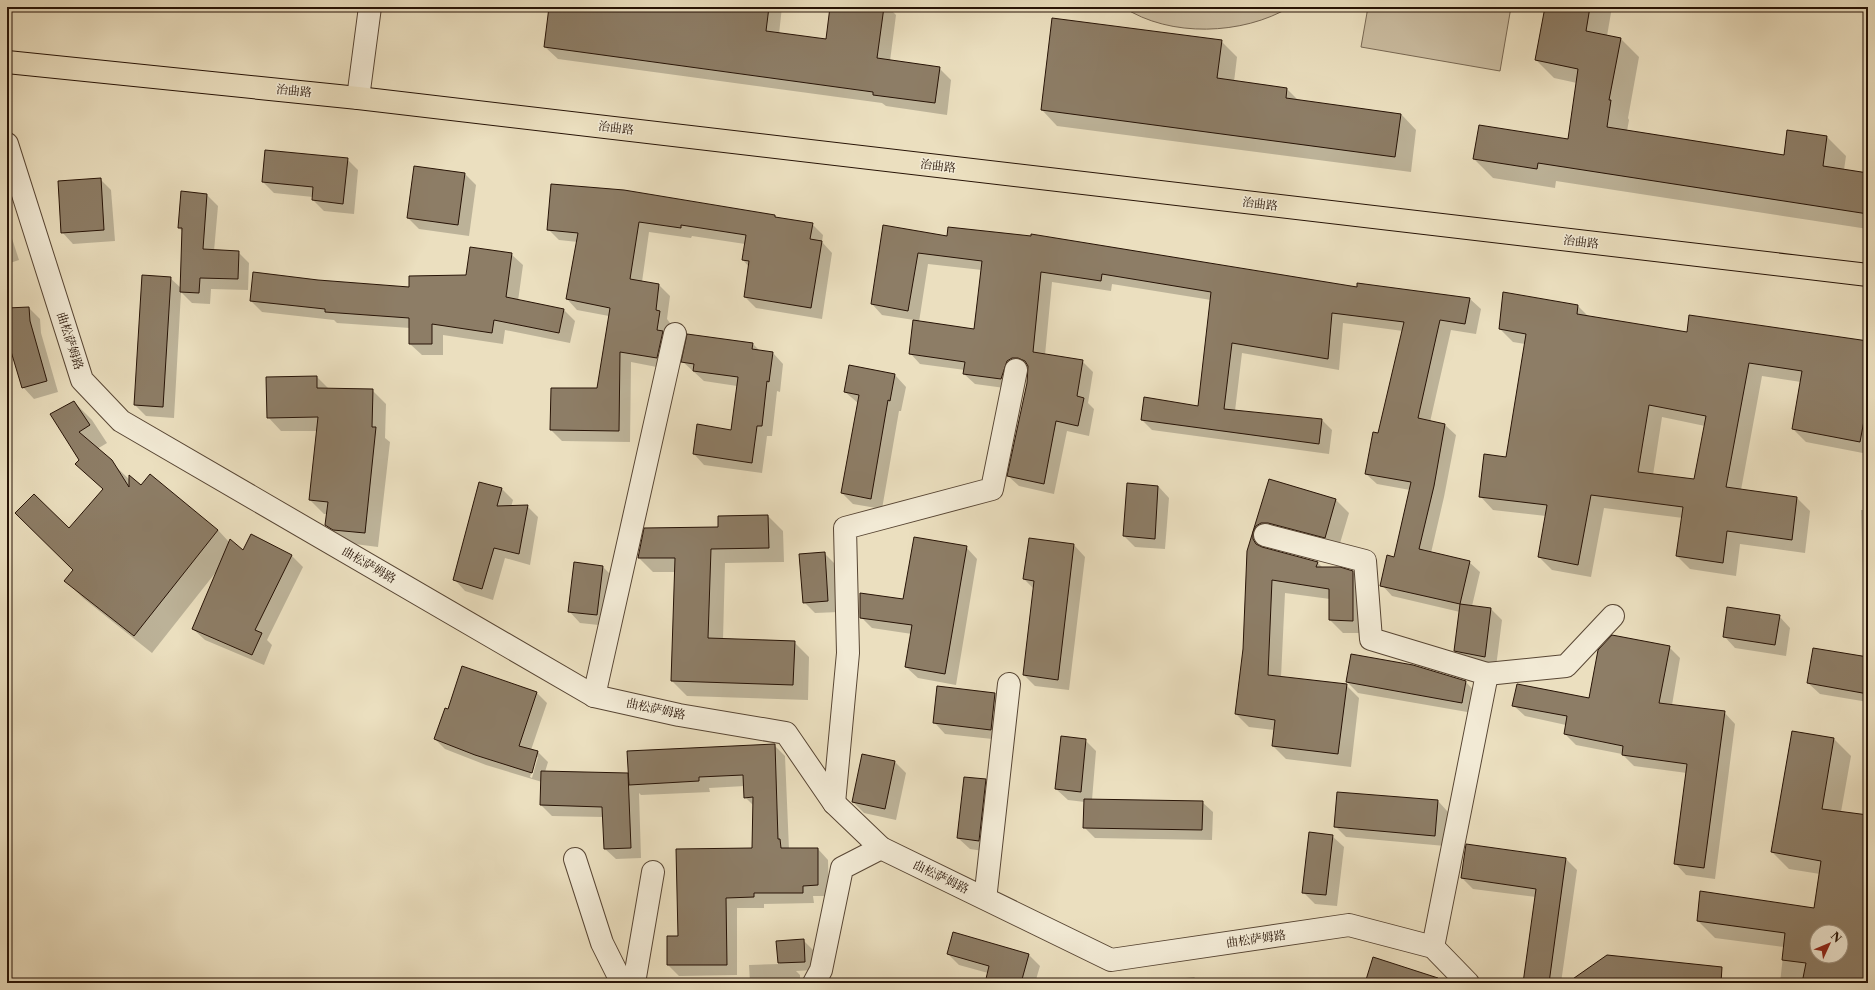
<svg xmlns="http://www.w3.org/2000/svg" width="1875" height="990" font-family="'Libre Caslon Text','Noto Serif SC',serif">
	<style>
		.green { fill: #cabca0; stroke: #786853 }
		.shadow { fill: #0003; fill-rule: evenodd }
		.building { fill: #8d7d66; stroke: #271306; fill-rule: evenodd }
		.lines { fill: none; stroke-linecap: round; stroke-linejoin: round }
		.minor-casing { stroke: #584634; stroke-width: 24 }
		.major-casing { stroke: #271306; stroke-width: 24 }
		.minor { stroke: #f2ead5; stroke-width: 22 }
		.major { stroke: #ebdfbf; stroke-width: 22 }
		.labels { text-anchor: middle; stroke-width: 3; stroke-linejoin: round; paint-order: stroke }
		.street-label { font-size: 12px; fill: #271306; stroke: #f2ead5 }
	</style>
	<rect width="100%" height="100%" fill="#ebdfbf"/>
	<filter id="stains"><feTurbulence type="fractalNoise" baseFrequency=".005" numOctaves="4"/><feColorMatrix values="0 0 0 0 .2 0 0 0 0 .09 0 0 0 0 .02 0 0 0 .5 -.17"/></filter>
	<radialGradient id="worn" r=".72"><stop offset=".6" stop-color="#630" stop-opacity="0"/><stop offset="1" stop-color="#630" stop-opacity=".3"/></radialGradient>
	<g class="green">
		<path d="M1123 7H1290C1243 35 1170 38 1123 7Z"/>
		<polygon points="1368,7 1511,7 1500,71 1361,47"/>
	</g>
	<g class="shadow">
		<polygon points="551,7 782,7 779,34 827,41 831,7 888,7 896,15 890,61 939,68 951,80 947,115 886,106 882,103 558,59 545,47"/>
		<polygon points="1546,7 1612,7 1607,36 1620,38 1639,57 1628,118 1629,120 1627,131 1784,156 1788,131 1827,137 1846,156 1844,170 1868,174 1868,229 1556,181 1555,188 1493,178 1474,159 1569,140 1577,83 1554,78 1536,60"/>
		<polygon points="1221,41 1237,57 1234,82 1287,89 1299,101 1401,114 1416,130 1411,172 1057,126 1042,110"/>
		<polygon points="347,159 358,170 354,214 324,211 313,200 313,197 274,193 263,182"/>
		<polygon points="465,174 476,185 469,236 419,229 408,218"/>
		<polygon points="100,179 111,190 115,241 73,244 62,232"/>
		<polygon points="552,185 775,216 777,218 812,224 823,235 822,242 832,253 822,319 756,308 745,297 749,267 743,260 745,244 692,236 691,238 649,232 642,282 659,285 670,296 667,319 670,323 668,337 667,369 631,362 630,442 562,441 551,430 598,389 609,316 577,310 567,299 578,242 559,240 548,229"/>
		<polygon points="207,195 218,206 214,251 238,252 249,263 248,290 211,289 210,304 192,303 181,292 174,418 146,416 135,405 170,278 181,288 183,232 179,228"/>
		<polygon points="7,223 19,260 7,264"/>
		<path d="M884 226 948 237 1358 288V284L1470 299 1481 309 1476 334 1451 330 1430 422 1445 425 1456 435 1444 497 1431 553 1469 562 1480 572 1472 606 1491 609 1502 620 1496 667 1467 662 1455 651 1460 612 1392 596 1382 585 1395 558 1410 490 1377 484 1366 474 1379 434 1403 331 1343 323 1339 370 1242 353 1235 411 1322 420 1332 430 1329 454 1152 430 1142 420 1199 407 1211 300 1112 284 1111 291 1052 282 1045 355 1082 361 1093 372 1088 403 1094 409 1089 436 1067 431 1054 494 1019 486 1008 476 1028 383 1029 368 1023 369 1012 389 975 384 964 374 965 370 920 364 910 353 914 320 882 315 872 304ZM928 264 982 270 975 330 919 322Z"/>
		<polygon points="511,254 523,265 518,301 564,310 575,321 570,343 505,330 503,344 443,335 443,355 422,355 410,344 410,328 337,323 334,320 262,312 251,301 318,281 410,288 467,276"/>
		<path d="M1578 306 1589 317 1688 333 1868 342V454L1806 442 1793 429 1801 382 1762 376 1741 490 1797 498 1810 511 1805 553 1740 544 1736 576 1690 569 1677 556 1683 518 1604 508 1591 577 1552 570 1539 557 1546 516 1493 510 1480 496 1507 458 1525 344 1513 342 1500 329ZM1662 417 1705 426 1695 480 1653 475Z"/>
		<polygon points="29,308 40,319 41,333 58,392 34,399 23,387 10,345 7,346 7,309"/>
		<polygon points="753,344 760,351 773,353 783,364 780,392 777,391 772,436 767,436 762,473 704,465 694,454 698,426 731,431 737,386 704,381 683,362"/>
		<polygon points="895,375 906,387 901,411 899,411 882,509 853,504 842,493 858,403 845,392"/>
		<polygon points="317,377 329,389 372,390 386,404 385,438 390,442 378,547 347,543 340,539 326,525 327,514 324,514 310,500 318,431 281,431 268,417"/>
		<polygon points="74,402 92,420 107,443 97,449 130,480 218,530 229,542 243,551 292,556 303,567 267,640 272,645 264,665 205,640 193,629 216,572 152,653 83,598 66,581 74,570 69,530 104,490 77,464 80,460"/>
		<polygon points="1270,480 1336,500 1349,513 1338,550 1266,545 1265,549 1317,562 1323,568 1353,572 1366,585 1366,633 1343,633 1330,620 1330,599 1285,593 1281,677 1346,685 1359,698 1351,767 1286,759 1273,746 1275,730 1249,727 1236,714 1244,649 1248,552"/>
		<polygon points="1158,486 1169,498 1165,549 1135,547 1124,536"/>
		<polygon points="502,489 513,500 511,507 527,506 538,517 530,565 505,558 493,600 465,591 454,579"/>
		<polygon points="1861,510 1868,510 1868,642 1865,639"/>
		<polygon points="768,516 783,531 784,562 725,563 723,640 794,642 809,657 808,700 687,696 672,681 675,572 653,572 639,558"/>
		<polygon points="1030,539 1074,545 1085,557 1069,690 1035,686 1024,675 1034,589 1024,579"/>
		<polygon points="966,547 977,559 956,685 918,678 906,667 912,634 872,628 861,617 904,601"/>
		<polygon points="824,553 836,565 839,612 815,613 804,602"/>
		<polygon points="603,567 614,578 608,626 580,623 569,611"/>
		<polygon points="1779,616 1790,628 1786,656 1735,648 1724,636"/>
		<polygon points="1669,647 1680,658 1672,705 1724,712 1735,724 1715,879 1686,875 1675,863 1687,773 1634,766 1622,754 1576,745 1565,734 1566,725 1525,716 1513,705 1590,699"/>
		<polygon points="1868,658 1868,702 1820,694 1808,683"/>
		<polygon points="1465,681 1476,693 1473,713 1358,693 1347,682"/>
		<polygon points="938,687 995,694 1006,705 1002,740 945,734 934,722"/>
		<path d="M537 693 547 703 531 750 538 752 548 762 545 772 628 774 630 776 774 745 785 756 789 849H818L828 860 829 896H813L814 903 764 904V908H737V975L679 976 668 965 679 937 753 849 754 806 745 797V786L709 788 710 792 641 795 639 793 641 858 616 859 604 848 603 817 552 816 541 805 542 782 486 765 445 749 435 739 449 710ZM536 757H538L532 778 530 777Z"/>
		<path d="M1834 739 1851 756 1841 812 1868 816V983H1780L1784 947 1715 938 1698 921 1815 909 1820 874 1789 869 1772 852ZM1817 932H1841V956H1817Z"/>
		<polygon points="1085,740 1096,751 1092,800 1202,802 1213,812 1212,840 1095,838 1084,827 1085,802 1068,800 1056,789"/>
		<polygon points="895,762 906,773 896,820 864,813 853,802"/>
		<polygon points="985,780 997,792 990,852 970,849 958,838"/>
		<polygon points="1438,801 1448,812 1445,846 1346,837 1335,826"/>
		<polygon points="1332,836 1344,847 1337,906 1315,904 1303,892"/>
		<polygon points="1467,845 1566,859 1577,870 1561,983 1524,983 1536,897 1473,889 1462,878"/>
		<polygon points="803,940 813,950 814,970 796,971 800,975 800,983 750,983 749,965 780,964 779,962"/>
		<polygon points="948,954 1029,955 1040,966 1035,983 986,983 988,973 959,965"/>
		<polygon points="1194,977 1201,983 1144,983"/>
	</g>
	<g class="building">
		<polygon points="549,7 769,7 766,31 826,39 830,7 884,7 877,58 940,67 935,103 873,95 873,92 544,47"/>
		<polygon points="1545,7 1590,7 1586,31 1621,38 1609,100 1611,100 1607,127 1784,155 1787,130 1827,136 1823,166 1868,173 1868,214 1538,163 1537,169 1473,159 1479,125 1568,139 1578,69 1535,60"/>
		<polygon points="1052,18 1222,40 1217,78 1287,88 1286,98 1401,114 1395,157 1041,110"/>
		<polygon points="265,150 348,158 343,204 312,200 313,187 262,182"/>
		<polygon points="414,166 465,173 458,225 407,218"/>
		<polygon points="101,178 104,230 61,233 58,181"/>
		<polygon points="551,184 624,190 775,215 775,217 813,223 810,239 822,241 811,308 744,297 749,261 742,260 746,235 681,225 681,228 639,222 630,279 659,284 656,310 660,311 657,330 663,331 657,358 620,352 619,431 550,430 551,388 597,388 610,308 566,299 578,233 547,230"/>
		<polygon points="181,191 207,194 203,249 239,251 238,279 200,278 199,293 180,292 182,228 178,228"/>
		<polygon points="883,225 947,236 948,227 1031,236 1031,234 1357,287 1357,283 1470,298 1465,324 1440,320 1418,418 1445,424 1434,486 1419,549 1470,561 1460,604 1380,586 1387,555 1394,557 1411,482 1365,474 1373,432 1378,433 1404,322 1332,313 1328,359 1232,343 1224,409 1322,419 1319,444 1141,420 1144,397 1198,406 1211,292 1102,274 1101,281 1041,272 1033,352 1083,360 1077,396 1084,398 1078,426 1056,421 1044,484 1007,476 1027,383 1028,366 1025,361 1018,358 1012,358 1007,361 1001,379 963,374 965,362 909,354 913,320 974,329 982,261 918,253 908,311 871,304"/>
		<polygon points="470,247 512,253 506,297 564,309 559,333 494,320 492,333 432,324 432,344 409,344 409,318 325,312 325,309 250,301 253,272 318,280 409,287 409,276 466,275"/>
		<polygon points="142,275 171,277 163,407 134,405"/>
		<path d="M1503 292 1578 305 1577 314 1687 332 1689 315 1868 341V399L1860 442 1792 429 1802 371 1749 363 1726 487 1797 497 1792 540 1727 531 1723 563 1676 556 1683 507 1591 495 1578 565 1538 557 1547 505 1479 497 1484 454 1506 457 1526 334 1499 329ZM1649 405 1706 416 1694 479 1638 472Z"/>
		<polygon points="29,307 30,321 47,381 22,388 7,338 7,308"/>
		<polygon points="687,334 753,343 752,349 773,352 769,382 767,381 762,426 757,426 752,463 693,454 697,424 731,430 738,377 693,371 694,364 681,362"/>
		<polygon points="849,365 895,374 890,401 888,400 871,499 841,493 859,395 844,392"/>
		<polygon points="317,376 317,388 373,389 372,427 376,427 365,533 333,530 325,525 328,502 309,500 318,417 267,418 266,377"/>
		<polygon points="74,401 90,425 79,432 112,460 129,487 129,475 141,485 150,474 218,530 134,636 64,581 73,570 15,513 34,494 69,528 103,489 75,464 79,460 50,414"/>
		<polygon points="1269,479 1336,499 1325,538 1268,523 1261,523 1256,526 1253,532 1253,539 1256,544 1262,547 1318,562 1316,567 1340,567 1353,571 1353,621 1329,620 1329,589 1272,580 1268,675 1347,684 1338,754 1272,746 1275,720 1235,714 1243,649 1247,551"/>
		<polygon points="479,482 502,488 497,506 528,505 519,554 494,548 482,589 453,580"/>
		<polygon points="1127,483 1158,486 1155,539 1123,536"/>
		<polygon points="768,515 769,548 711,549 708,638 795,641 793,685 671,681 675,558 638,558 644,528 718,527 718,516"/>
		<polygon points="251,534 292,555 255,630 262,633 252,655 192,629 230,539 243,550"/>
		<polygon points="914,537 967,546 945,674 905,667 912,625 860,618 860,593 903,599"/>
		<polygon points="1029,538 1074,544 1058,680 1023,675 1034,581 1023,579"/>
		<polygon points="825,552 828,601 803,603 799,554"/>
		<polygon points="574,562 603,566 597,615 568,612"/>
		<polygon points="1460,604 1491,608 1485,657 1454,651"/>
		<polygon points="1727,607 1780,615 1775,645 1723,637"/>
		<polygon points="1612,635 1670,646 1659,703 1725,711 1704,868 1674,864 1687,764 1622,755 1623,746 1564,734 1567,716 1512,706 1517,684 1589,698 1598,650"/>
		<polygon points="1813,648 1868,657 1868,694 1807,683"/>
		<polygon points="1351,654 1413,665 1466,681 1462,703 1346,682"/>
		<polygon points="462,666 537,692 519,746 538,751 532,773 475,755 434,739 445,708 448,709"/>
		<polygon points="937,686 995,693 991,730 933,723"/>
		<path d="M1792 731 1834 738 1822 809 1868 815V983H1802L1806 963 1782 960 1785 933 1697 921 1700 891 1814 908 1821 861 1771 852ZM1817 932H1841V956H1817Z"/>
		<polygon points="1061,736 1086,739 1081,792 1055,789"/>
		<polygon points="775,744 778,839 780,839 781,848 818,848 818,885 803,886 803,893 754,893 754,897 726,898 727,965 667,965 667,936 678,936 676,849 752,848 753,797 744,798 743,775 699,777 699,781 629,785 627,751"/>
		<polygon points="862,754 895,761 885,809 852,802"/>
		<polygon points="541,771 628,773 631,848 604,849 602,807 540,805"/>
		<polygon points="964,777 986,779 979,841 957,838"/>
		<polygon points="1337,792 1438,800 1435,836 1334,827"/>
		<polygon points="1084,799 1203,801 1202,830 1083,828"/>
		<polygon points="1309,832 1333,835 1326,895 1302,893"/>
		<polygon points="1466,844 1566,858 1549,983 1523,983 1536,889 1461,878"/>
		<polygon points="953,932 1029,954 1021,983 985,983 989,966 947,954"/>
		<polygon points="804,939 805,962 778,963 776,941"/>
		<polygon points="1607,955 1722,967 1721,983 1567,983"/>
		<polygon points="1373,957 1438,978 1438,983 1365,983"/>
	</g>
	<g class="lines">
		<defs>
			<g id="minor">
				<polyline points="358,98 370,7"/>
				<polyline points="7,144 82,380 121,421 594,696 679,715 786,733 834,803 881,848 1111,960 1349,925 1433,947 1468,983"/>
				<polyline points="1265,535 1365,561 1371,639 1487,674 1433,947"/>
				<polyline points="1487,674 1566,666 1613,616"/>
				<polyline points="594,696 675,334"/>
				<polyline points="834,803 848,653 845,528 992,489 1016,370"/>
				<polyline points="575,859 602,943 622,983"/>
				<polyline points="986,891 1009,684"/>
				<polyline points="634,983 653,872"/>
				<polyline points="814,983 821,970 842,868 881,848"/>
			</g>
			<polyline id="major" points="7,62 358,98 1868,275"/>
		</defs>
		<use href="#minor" class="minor-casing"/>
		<use href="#major" class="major-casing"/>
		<use href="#minor" class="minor"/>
		<use href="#major" class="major"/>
	</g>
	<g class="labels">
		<g class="street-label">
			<text transform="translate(294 91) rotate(6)" y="4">治曲路</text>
			<text transform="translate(616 128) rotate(7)" y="4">治曲路</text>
			<text transform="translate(938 166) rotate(7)" y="4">治曲路</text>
			<text transform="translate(1260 204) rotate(7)" y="4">治曲路</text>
			<text transform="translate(1581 242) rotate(7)" y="4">治曲路</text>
			<text transform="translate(70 341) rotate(72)" y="4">曲松萨姆路</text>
			<text transform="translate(369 565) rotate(30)" y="4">曲松萨姆路</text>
			<text transform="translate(656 709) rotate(12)" y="4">曲松萨姆路</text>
			<text transform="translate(941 877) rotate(26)" y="4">曲松萨姆路</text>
			<text transform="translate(1256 939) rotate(-8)" y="4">曲松萨姆路</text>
		</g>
	</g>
	<rect width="1875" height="990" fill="none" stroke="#ebdfbf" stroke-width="24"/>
	<rect x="8" y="8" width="1859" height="974" fill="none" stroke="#271306" stroke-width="2"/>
	<rect x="12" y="12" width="1851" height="966" fill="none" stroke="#271306"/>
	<g transform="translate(1829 944) rotate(46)"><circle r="19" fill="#f2ead5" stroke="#a19482"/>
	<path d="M0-3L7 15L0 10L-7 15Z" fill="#8f2418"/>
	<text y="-6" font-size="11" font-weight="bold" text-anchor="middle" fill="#271306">N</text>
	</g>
	<rect width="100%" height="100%" filter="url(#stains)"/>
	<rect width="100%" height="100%" fill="url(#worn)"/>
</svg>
